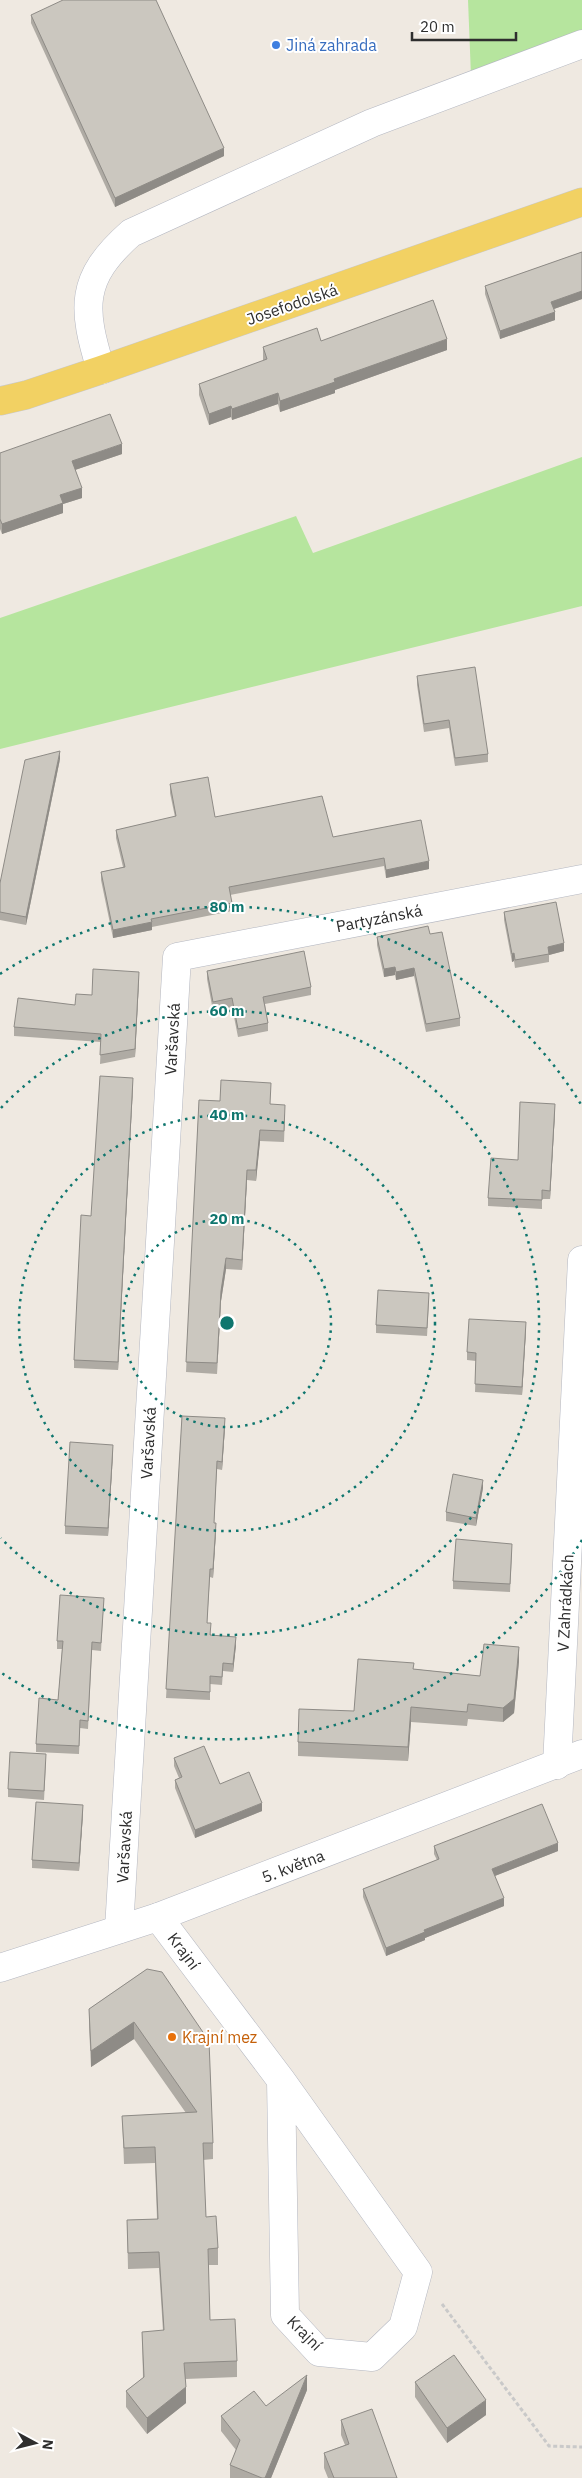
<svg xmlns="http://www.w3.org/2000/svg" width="582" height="2478" font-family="'IBM Plex Sans',sans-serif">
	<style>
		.green { fill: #b6e59e }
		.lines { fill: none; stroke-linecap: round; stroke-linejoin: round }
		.minor-casing { stroke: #b4b7c1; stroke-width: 29 }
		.major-casing { stroke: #c9c9c9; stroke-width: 29 }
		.path { stroke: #c9c9c9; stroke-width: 3; stroke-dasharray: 4 2.5; stroke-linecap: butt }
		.minor { stroke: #fff; stroke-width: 28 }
		.major { stroke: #f2d163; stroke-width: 28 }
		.wall { fill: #afaba4 }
		.shaded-wall { fill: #8e8b86 }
		.building { fill: #cbc7bf; stroke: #8e8b86 }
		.ring { fill: none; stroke: #0f766e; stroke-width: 2.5; stroke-dasharray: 2.5 5 }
		.shop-dot { fill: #3f7fe0; stroke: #fff; stroke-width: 2 }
		.food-dot { fill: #e8710a; stroke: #fff; stroke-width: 2 }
		.labels { text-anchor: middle; stroke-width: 4; stroke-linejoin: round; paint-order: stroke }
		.shop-label { font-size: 16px; fill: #366cbe; stroke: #fff; text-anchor: start }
		.street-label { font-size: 16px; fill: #2e2e2e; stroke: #fff }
		.food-label { font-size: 16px; fill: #c56008; stroke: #fff; text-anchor: start }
		.centre { fill: #0f766e; stroke: #fff; stroke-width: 2.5 }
		.ring-label { font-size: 15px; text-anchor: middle; font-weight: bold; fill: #0f766e; stroke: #fff; stroke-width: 4; stroke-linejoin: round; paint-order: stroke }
	</style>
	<rect width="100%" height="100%" fill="#efe9e1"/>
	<g class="green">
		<polygon points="468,0 582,0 582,30 471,76"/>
		<polygon points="582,457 582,606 0,749 0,618 296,516 313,553"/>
	</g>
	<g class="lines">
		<defs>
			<g id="minor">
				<path d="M101 370C82 308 79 279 131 233L372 123 582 44"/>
				<polyline points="557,1765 582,1260"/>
				<polyline points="158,1917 281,2080 418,2272 403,2327 372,2357 319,2352 285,2315 281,2080"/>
				<polyline points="119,1929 177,957 582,879"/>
				<polyline points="0,1968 158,1917 582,1754"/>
			</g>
			<polyline id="major" points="0,401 26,395 101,370 582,202"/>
		</defs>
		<use href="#minor" class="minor-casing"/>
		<use href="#major" class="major-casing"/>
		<polyline class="path" points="442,2304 549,2446 582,2447"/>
		<use href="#minor" class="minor"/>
		<use href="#major" class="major"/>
	</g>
	<g class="wall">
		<polygon points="31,15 224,156 115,207 31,23"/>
		<polygon points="582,252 582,299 554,309 555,320 500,339 485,294 485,286"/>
		<polygon points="321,341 447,350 335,390 335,393 280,412 278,404 232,420 231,417 209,425 199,395 199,384 263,361 263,347"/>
		<polygon points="0,453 122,454 75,470 82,498 63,504 63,513 2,534 0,529"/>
		<polygon points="417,676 488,754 488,762 455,766 449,728 424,732 417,685"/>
		<polygon points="60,759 26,925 0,920 0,883"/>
		<polygon points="170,784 215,817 333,837 429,869 386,878 384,866 230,895 232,903 232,911 152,927 152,930 113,938 101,880 101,872 123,867 116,838 116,830 175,817 170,793"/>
		<polygon points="504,912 564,951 549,955 549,962 515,968 514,961 512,962 504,920"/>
		<polygon points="430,934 460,1018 460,1026 426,1032 414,976 396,980 395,975 384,977 377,945 377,937"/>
		<polygon points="207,971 311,987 311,995 265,1004 268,1023 268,1031 238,1037 232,1007 213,1011 207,979"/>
		<polygon points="139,980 135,1057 100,1064 101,1042 14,1036 14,1027 75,1005 92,995"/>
		<polygon points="133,1086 118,1370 74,1368 74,1360 91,1216"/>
		<polygon points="199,1100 271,1104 285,1115 284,1142 260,1141 256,1181 247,1180 242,1270 226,1269 221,1301 217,1374 186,1372"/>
		<polygon points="555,1112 550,1199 542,1199 542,1209 488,1206 488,1198"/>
		<polygon points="429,1301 427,1336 376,1333 376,1325"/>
		<polygon points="526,1330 522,1395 475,1392 476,1361 467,1360 467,1352"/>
		<polygon points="182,1416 225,1427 222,1470 217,1469 214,1523 216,1531 213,1578 210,1577 207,1623 211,1635 236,1645 233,1672 223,1671 222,1685 210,1684 210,1700 166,1698"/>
		<polygon points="113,1453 108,1536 65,1534 65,1526"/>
		<polygon points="483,1488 476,1526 446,1521 446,1512"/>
		<polygon points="512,1553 510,1592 453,1589 453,1581"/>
		<polygon points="104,1598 101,1651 92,1650 88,1729 80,1728 79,1754 36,1752 36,1744 58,1700 62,1649 57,1649 57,1641"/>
		<polygon points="519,1661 514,1713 503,1722 468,1719 467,1726 411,1722 408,1761 298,1756 298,1742 354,1711 414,1669 480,1676"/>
		<polygon points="174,1758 220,1784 262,1811 195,1838 175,1788 175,1780 179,1778 174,1766"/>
		<polygon points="46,1762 44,1800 8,1797 8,1789"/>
		<polygon points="83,1813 79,1871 32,1868 32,1860"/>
		<polygon points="434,1846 558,1851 495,1876 504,1906 425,1938 425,1940 386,1956 363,1897 363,1889 437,1860 434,1854"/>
		<polygon points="147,1969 213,2143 213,2159 203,2160 206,2217 218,2248 218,2265 208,2265 210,2320 237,2361 237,2377 185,2379 186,2403 147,2434 126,2407 126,2391 143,2378 142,2332 163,2331 159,2268 128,2269 127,2220 157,2219 155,2163 124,2164 122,2116 186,2113 134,2039 91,2067 89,2026 89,2009"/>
		<polygon points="415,2382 486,2415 447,2443 415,2397"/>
		<polygon points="307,2390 271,2478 230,2478 230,2465 236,2450 221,2431 221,2416 266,2406"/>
		<polygon points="341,2420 397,2478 328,2478 324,2468 324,2453 345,2445 341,2435"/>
	</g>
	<g class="shaded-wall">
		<polygon points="224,148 224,156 115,207 115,198"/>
		<polygon points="582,291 582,299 551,310 551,302"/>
		<polygon points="555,312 555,320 500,339 500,331"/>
		<polygon points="447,339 447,350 335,390 335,393 280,412 280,401 334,379"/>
		<polygon points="278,393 278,404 232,420 232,409"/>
		<polygon points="231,406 231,417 209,425 209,414"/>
		<polygon points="122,444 122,454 72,471 72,461"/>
		<polygon points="82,488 82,498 63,504 63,513 2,534 2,524 60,495"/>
		<polygon points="60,751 60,759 26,925 26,917"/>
		<polygon points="429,861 429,869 386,878 386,870"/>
		<polygon points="152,922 152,930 113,938 113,930"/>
		<polygon points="564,943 564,951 549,955 548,947"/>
		<polygon points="514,953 514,961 512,962 512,954"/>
		<polygon points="395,967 395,975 384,977 384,969"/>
		<polygon points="414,968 414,976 396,980 396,972"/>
		<polygon points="139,972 139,980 135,1057 135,1049"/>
		<polygon points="133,1078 133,1086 118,1370 118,1362"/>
		<polygon points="555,1104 555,1112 550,1199 550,1191"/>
		<polygon points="260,1130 260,1141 256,1181 256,1170"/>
		<polygon points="247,1170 247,1180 242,1270 242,1260"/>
		<polygon points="226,1258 226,1269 221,1301 217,1374 221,1291"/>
		<polygon points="526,1322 526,1330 522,1395 522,1387"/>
		<polygon points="225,1418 225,1427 222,1470 222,1462"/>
		<polygon points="113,1445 113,1453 108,1536 108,1528"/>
		<polygon points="483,1480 483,1488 476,1526 476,1518"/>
		<polygon points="216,1523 216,1531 213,1578 213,1569"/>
		<polygon points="236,1637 236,1645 233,1672 233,1664"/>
		<polygon points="519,1647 519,1661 514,1713 503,1722 503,1708"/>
		<polygon points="411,1707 411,1722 408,1761 408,1747"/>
		<polygon points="262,1803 262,1811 195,1838 195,1830"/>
		<polygon points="83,1805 83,1813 79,1871 79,1863"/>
		<polygon points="558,1843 558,1851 492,1877 492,1869"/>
		<polygon points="504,1898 504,1906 425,1938 425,1940 386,1956 386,1948 424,1930"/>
		<polygon points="134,2022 134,2039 91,2067 91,2051"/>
		<polygon points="307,2375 307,2390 271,2478 265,2478"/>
		<polygon points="186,2387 186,2403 147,2434 147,2418"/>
		<polygon points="486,2400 486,2415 447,2443 447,2428"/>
	</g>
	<g class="building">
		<polygon points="63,0 156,0 224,148 115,198 31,15"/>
		<polygon points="582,252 582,291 551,302 555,312 500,331 485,286"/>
		<polygon points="433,300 447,339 334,379 335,382 280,401 278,393 232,409 231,406 209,414 199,384 267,359 263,347 317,328 321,341"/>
		<polygon points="110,414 122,444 72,461 82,488 60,495 63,503 2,524 0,519 0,453"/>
		<polygon points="475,667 488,754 455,758 449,720 424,724 417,676"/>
		<polygon points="60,751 26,917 0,912 0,883 25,760"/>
		<polygon points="208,777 215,817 322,796 333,837 421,820 429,861 386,870 384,858 229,887 232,903 151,919 152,922 113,930 101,872 125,867 116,830 176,816 170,784"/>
		<polygon points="556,902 564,943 548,947 549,954 515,960 514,953 512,954 504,912"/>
		<polygon points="428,926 430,934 442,932 460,1018 426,1024 414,968 396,972 395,967 384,969 377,937"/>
		<polygon points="304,951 311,987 263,997 268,1023 238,1029 232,998 213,1002 207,971"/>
		<polygon points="93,969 139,972 135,1049 100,1055 101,1034 14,1027 18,998 75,1005 76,994 92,995"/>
		<polygon points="100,1076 133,1078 118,1362 74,1360 81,1215 91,1216"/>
		<polygon points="221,1080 271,1083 270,1104 285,1105 284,1131 260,1130 256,1170 247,1170 242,1260 226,1258 221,1291 217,1363 186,1362 199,1100 220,1101"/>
		<polygon points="520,1102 555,1104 550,1191 542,1190 542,1200 488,1198 491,1158 518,1160"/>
		<polygon points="378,1290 429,1293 427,1328 376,1325"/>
		<polygon points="469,1319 526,1322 522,1387 475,1384 476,1353 467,1352"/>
		<polygon points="182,1416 225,1418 222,1462 217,1461 214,1523 216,1523 213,1569 210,1569 207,1623 211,1623 210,1635 236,1637 233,1664 223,1663 222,1677 210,1676 210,1692 166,1689"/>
		<polygon points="70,1442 113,1445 108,1528 65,1526"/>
		<polygon points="453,1474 483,1480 476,1518 446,1512"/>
		<polygon points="456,1539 512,1544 510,1584 453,1581"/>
		<polygon points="60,1595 104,1598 101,1643 92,1642 88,1721 80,1720 79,1746 36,1744 39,1698 58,1700 63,1641 57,1641"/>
		<polygon points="484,1644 519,1647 514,1699 503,1708 468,1704 467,1712 411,1707 408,1747 298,1742 299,1709 354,1711 358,1659 414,1663 413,1669 480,1676"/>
		<polygon points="204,1746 220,1784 249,1772 262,1803 195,1830 175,1780 182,1777 174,1758"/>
		<polygon points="10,1752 46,1754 44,1791 8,1789"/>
		<polygon points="36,1802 83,1805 79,1863 32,1860"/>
		<polygon points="542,1804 558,1843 492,1869 504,1898 424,1930 425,1932 386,1948 363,1889 439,1859 434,1846"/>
		<polygon points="147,1969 162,1972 209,2041 213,2143 203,2143 206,2217 216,2216 218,2248 208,2249 210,2320 235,2319 237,2361 184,2363 186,2387 147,2418 126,2391 144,2377 142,2332 164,2330 159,2252 128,2253 127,2220 158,2219 155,2147 124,2148 122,2116 197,2112 134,2022 91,2051 89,2009"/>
		<polygon points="454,2355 486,2400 447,2428 415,2382"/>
		<polygon points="307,2375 265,2478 262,2478 230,2465 240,2440 221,2416 254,2391 266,2406"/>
		<polygon points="372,2409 397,2478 334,2478 324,2453 349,2444 341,2420"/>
	</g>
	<g class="ring">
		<circle cx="227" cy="1323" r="104"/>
		<circle cx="227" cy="1323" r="208"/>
		<path d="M1 1108A312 312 0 1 1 1 1538"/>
		<path d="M582 1540A416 416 0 0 1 0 1672M0 974A416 416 0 0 1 582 1106"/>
	</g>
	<circle class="shop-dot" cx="276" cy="45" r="5"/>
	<circle class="food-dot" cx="172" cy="2037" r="5"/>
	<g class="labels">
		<g class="shop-label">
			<text x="286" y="51">Jiná zahrada</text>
		</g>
		<g class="street-label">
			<text transform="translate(292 304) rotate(-19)" y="6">Josefodolská</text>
			<text transform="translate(379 918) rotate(-11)" y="6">Partyzánská</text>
			<text transform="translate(172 1039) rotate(-87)" y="6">Varšavská</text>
			<text transform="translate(148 1443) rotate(-87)" y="6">Varšavská</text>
			<text transform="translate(565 1603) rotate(-87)" y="6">V Zahrádkách</text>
			<text transform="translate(124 1847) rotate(-87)" y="6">Varšavská</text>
			<text transform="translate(293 1866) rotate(-21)" y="6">5. května</text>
			<text transform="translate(184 1951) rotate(53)" y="6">Krajní</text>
			<text transform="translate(305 2333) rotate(45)" y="6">Krajní</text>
		</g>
		<g class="food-label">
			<text x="182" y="2043">Krajní mez</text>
		</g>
	</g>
	<circle cx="227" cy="1323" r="8" class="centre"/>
	<g class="ring-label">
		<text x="227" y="912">80 m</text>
		<text x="227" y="1016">60 m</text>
		<text x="227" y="1120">40 m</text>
		<text x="227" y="1224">20 m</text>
	</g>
	<g transform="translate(35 2443) rotate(97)" stroke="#ffffff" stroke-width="4" paint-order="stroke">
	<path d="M0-4L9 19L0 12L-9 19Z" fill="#2e2e2e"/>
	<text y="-8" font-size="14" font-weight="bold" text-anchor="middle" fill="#2e2e2e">N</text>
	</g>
	<path d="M412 32v8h104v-8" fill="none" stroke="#2e2e2e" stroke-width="2.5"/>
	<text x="420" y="32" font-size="15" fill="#2e2e2e" stroke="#ffffff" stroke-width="4" paint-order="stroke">20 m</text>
</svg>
